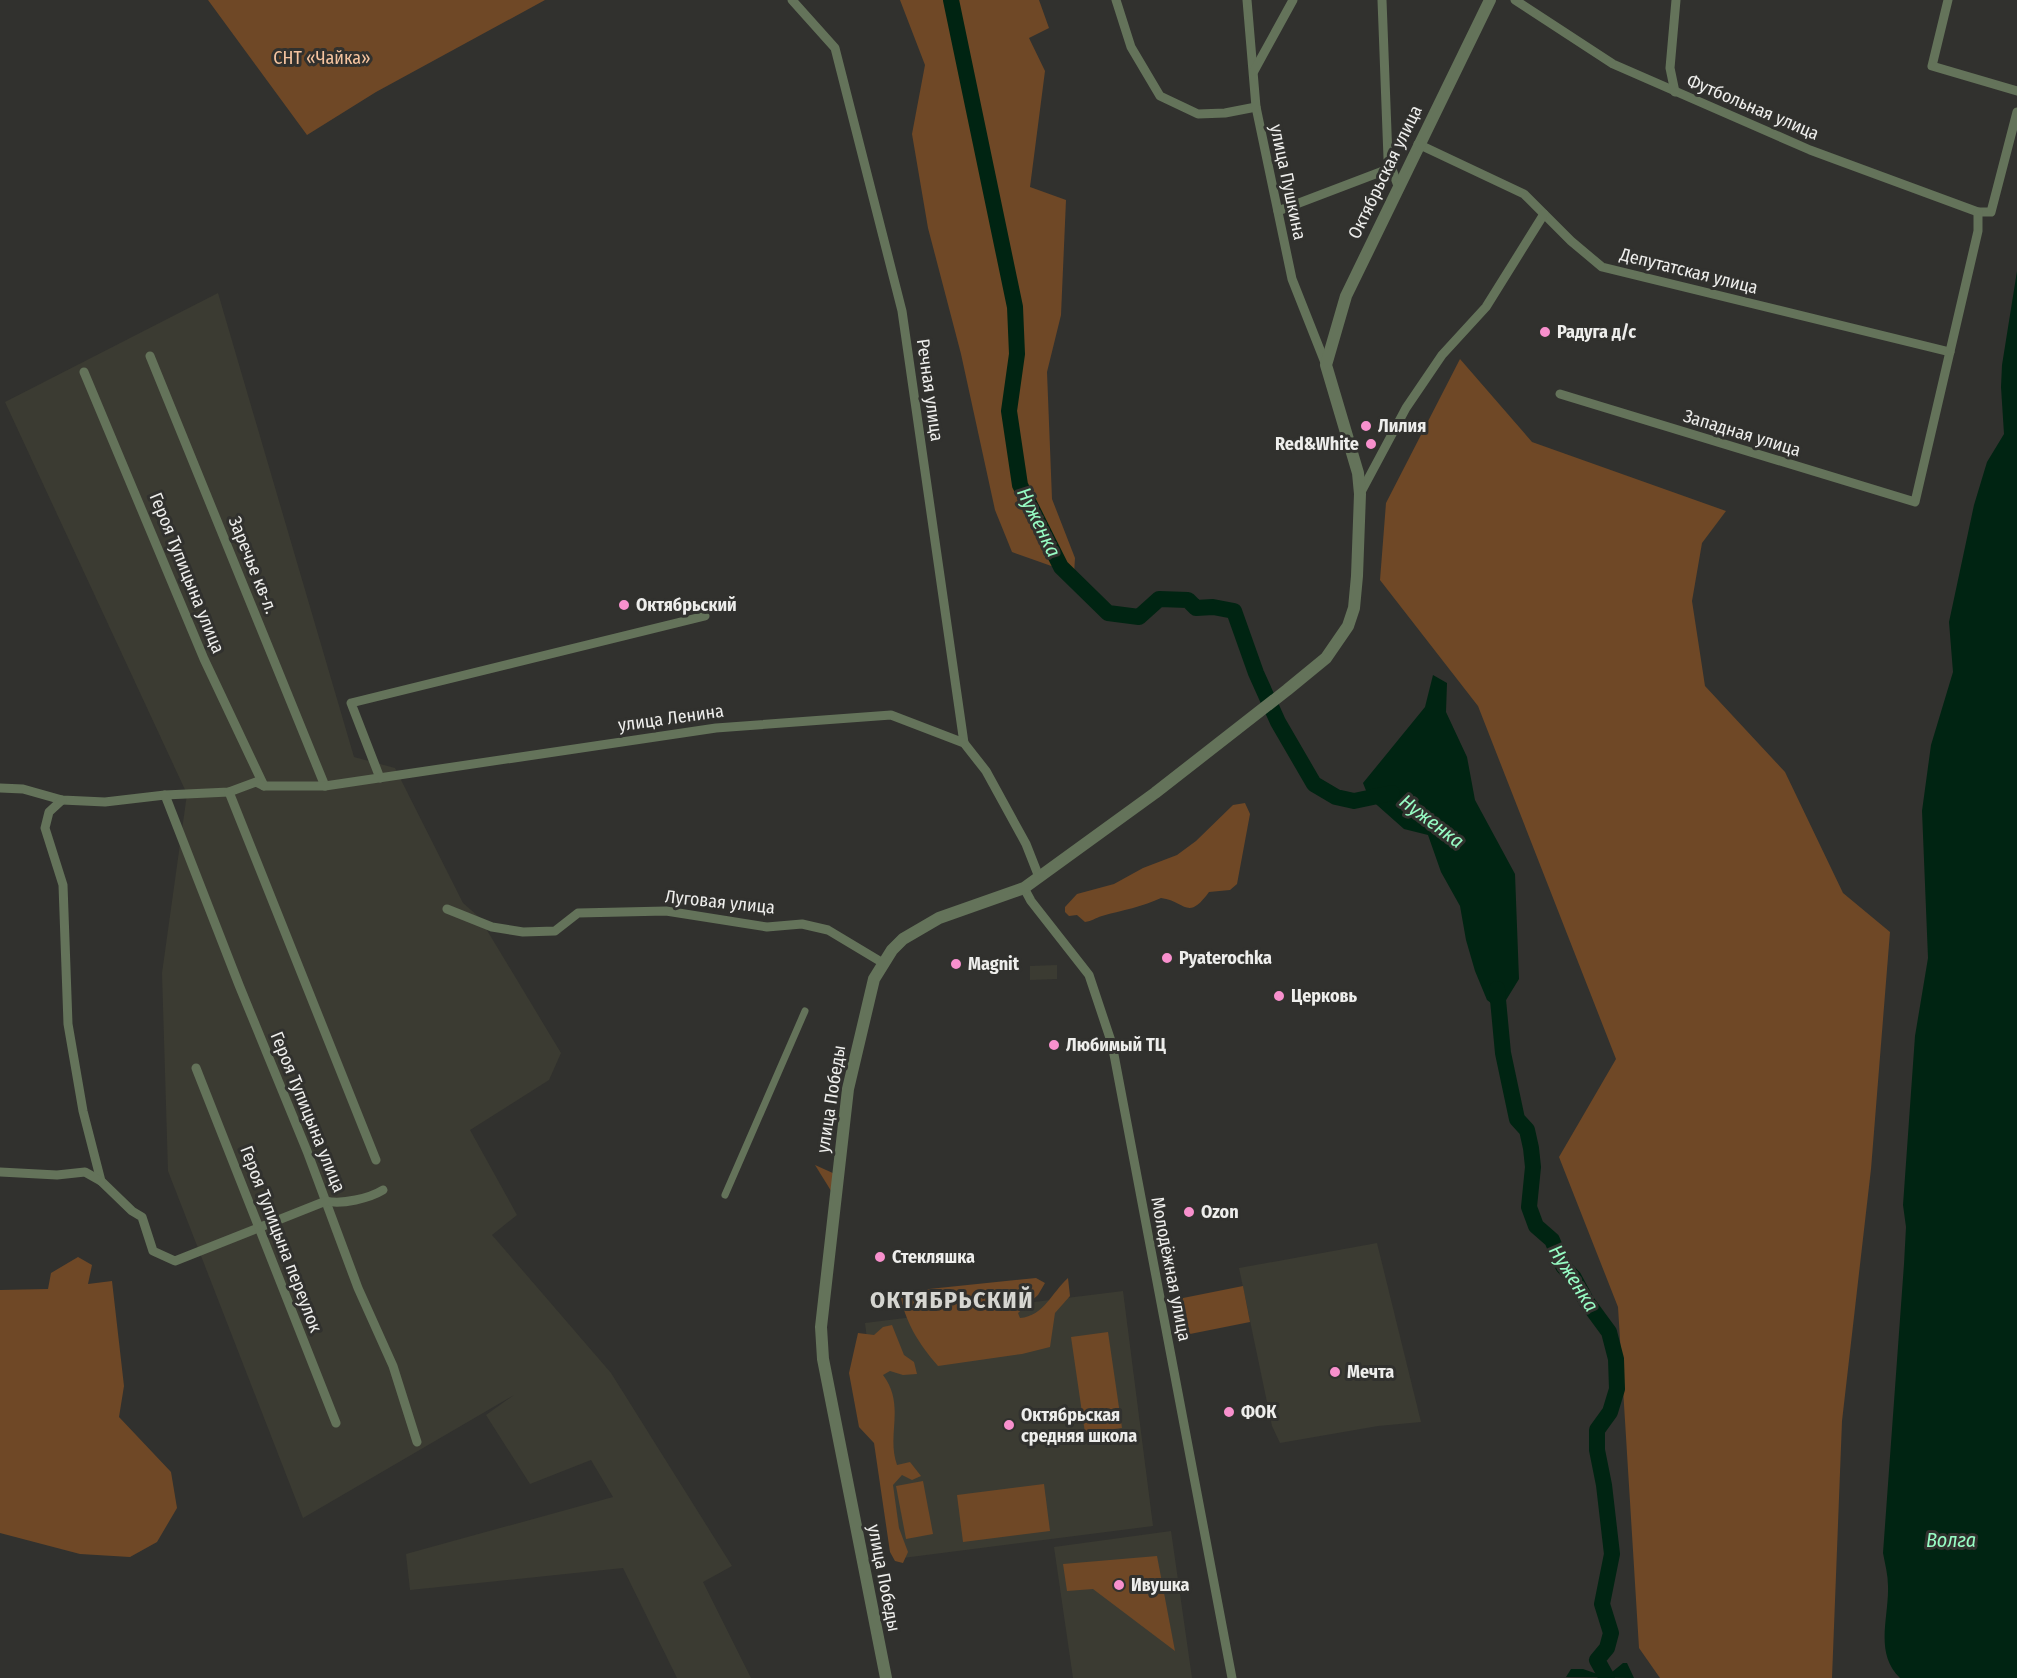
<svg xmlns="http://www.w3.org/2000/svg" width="2017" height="1678" font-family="'Fira Sans Condensed',sans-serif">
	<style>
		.built { fill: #3b3b32 }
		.green { fill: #6f4826 }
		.water { fill: #002412 }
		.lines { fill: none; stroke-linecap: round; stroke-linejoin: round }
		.river { stroke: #002412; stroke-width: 16 }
		.pedestrian { stroke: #64735a; stroke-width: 7 }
		.minor { stroke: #64735a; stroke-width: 9 }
		.tertiary { stroke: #64735a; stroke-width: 12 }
		.poi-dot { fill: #f890cd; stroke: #31312e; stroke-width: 2 }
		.labels { text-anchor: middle; stroke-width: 6; stroke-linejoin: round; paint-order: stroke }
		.park-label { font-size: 18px; fill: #f6c5a0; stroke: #31312e }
		.street-label { font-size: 18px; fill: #eeeeec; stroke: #31312e }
		.poi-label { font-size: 18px; font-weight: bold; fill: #eeeeec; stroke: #31312e; text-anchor: start }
		.water-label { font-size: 20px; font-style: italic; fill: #97fcc4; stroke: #31312e }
		.district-label { font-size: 24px; font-weight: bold; letter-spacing: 1.5px; fill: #d6d6d1; stroke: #31312e }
	</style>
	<rect width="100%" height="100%" fill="#31312e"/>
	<g class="built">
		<polygon points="218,293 354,757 395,768 463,903 479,917 561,1053 549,1080 470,1130 517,1215 492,1235 611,1373 732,1566 703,1582 751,1678 677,1678 623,1568 410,1590 406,1554 613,1497 591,1460 530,1484 486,1415 514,1395 303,1518 168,1171 162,973 187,794 5,402"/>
		<polygon points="1057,965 1057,979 1030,980 1030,966"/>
		<polygon points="1377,1243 1421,1422 1378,1426 1280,1443 1272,1426 1239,1268"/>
		<polygon points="1123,1291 1153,1526 895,1559 865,1323"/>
		<polygon points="1171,1531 1192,1678 1073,1678 1054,1547"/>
	</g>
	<g class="green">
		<polygon points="208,0 545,0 376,92 307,135"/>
		<polygon points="900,0 1039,0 1049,28 1029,38 1045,71 1030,187 1066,200 1061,315 1047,372 1052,499 1075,558 1074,574 1012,552 995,510 961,354 928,228 912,134 925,65"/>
		<polygon points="1460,359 1532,442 1726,511 1702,543 1692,601 1705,686 1785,772 1843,893 1890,932 1871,1169 1842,1421 1832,1678 1660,1678 1639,1648 1618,1307 1559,1157 1616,1059 1478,706 1380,580 1386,503"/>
		<path d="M1245 803 1250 814 1237 884 1230 890 1209 892C1187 922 1186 901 1161 898 1142 907 1123 910 1102 916 1095 918 1092 921 1085 922L1077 915 1069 916 1065 912V907L1077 894 1114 884 1143 868 1177 855 1196 841 1233 805Z"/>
		<polygon points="815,1165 835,1174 833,1194"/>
		<polygon points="78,1257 92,1265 88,1284 112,1281 124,1386 119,1417 171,1472 177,1508 157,1542 130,1557 80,1554 0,1533 0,1290 48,1289 51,1273"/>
		<path d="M1036 1278 1045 1283 1038 1295 1018 1313 1020 1318C1044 1316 1052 1292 1068 1278L1070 1296 1055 1313 1050 1347 1022 1354 938 1366C919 1344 904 1321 900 1292Z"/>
		<polygon points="1243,1286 1250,1322 1185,1335 1178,1299"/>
		<path d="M892 1325 904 1355 914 1362 917 1374 903 1375 890 1371 883 1375C906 1406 886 1434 897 1465L910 1462 921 1476 912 1480 902 1475 893 1485 899 1528 908 1552 903 1563 895 1561 890 1552 874 1443 859 1427 849 1373 858 1333 874 1335 883 1327Z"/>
		<polygon points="1108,1332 1122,1428 1085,1433 1071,1337"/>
		<polygon points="923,1481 933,1534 906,1539 896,1486"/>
		<polygon points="1044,1484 1050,1531 963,1542 957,1495"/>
		<polygon points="1157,1556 1175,1651 1093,1589 1067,1591 1063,1564"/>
	</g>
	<g class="water">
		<path d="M2017 271V1678H1900C1874 1653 1889 1618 1888 1586 1888 1575 1885 1564 1883 1553L1904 1264 1906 1227 1903 1205 1915 1036 1928 958 1922 811 1931 745 1953 672 1949 622 1974 505 1987 462 2004 434 2001 387 2002 365Z"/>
		<polygon points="1433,675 1447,683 1446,712 1467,757 1475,800 1515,874 1519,979 1500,1010 1487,1000 1475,971 1466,940 1460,906 1441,872 1428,835 1404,829 1369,798 1363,783 1425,707"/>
		<polygon points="1623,1663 1627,1663 1634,1678 1566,1677 1571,1669 1583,1669 1606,1677"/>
	</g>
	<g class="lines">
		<g class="river">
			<polyline points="951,0 1015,307 1017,354 1009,411 1020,485 1061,567 1108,613 1139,617 1159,599 1188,600 1196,608 1213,607 1234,611 1256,673 1278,722 1314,784 1336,797 1354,801 1392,793"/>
			<polyline points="1497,989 1503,1053 1517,1119 1527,1130 1531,1148 1533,1167 1529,1207 1536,1226 1552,1240 1563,1266 1574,1278 1587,1302 1609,1332 1616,1359 1617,1389 1610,1412 1597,1430 1597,1450 1604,1485 1612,1554 1602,1604 1611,1633 1607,1648 1597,1660 1607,1678"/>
		</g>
		<polyline class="pedestrian" points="725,1195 805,1011"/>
		<g class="minor">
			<polyline points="792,0 835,48 902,311 964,743"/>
			<polyline points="1116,0 1131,47 1160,96 1198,114 1225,113 1256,107"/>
			<polyline points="1247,0 1256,107 1292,279 1326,365"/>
			<polyline points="1382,0 1388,158 1398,186"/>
			<polyline points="1515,0 1613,64 1810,150 1978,212 1991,212 2017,112"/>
			<polyline points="1948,0 1932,66 2017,91"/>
			<polyline points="1254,71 1293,0"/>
			<polyline points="1675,92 1670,68 1676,0"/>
			<polyline points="1418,144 1524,194 1571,241 1602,267 1950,352"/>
			<polyline points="1278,211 1391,168"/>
			<polyline points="150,356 325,786"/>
			<polyline points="84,372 204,659 264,786"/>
			<polyline points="1560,394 1915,502 1978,231 1978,212"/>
			<polyline points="1360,494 1406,408 1442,355 1486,307 1544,214"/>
			<polyline points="380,778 351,703 705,616"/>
			<polyline points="0,788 23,789 62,800 105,802 165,795 229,792 256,782 264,786 325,786 716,728 891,715 964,743 986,771 1026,844 1039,877"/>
			<polyline points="229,792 376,1160"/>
			<polyline points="165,795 239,985 307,1151 358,1288 393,1366 417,1442"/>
			<path d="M62 800 49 812 45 828 63 885 68 1024 83 1111 101 1181 132 1211 142 1217 153 1251 175 1261 326 1201C342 1205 370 1198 383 1190"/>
			<polyline points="1024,888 1031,901 1089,975 1112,1044 1232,1678"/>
			<polyline points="447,909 492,927 523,932 555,931 578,913 666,911 767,927 802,924 828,930 883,963"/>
			<polyline points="196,1068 336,1423"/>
			<polyline points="0,1172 57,1175 85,1172 101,1181"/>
		</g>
		<polyline class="tertiary" points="886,1678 823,1359 821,1327 848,1089 874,979 892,950 903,939 939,918 1024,888 1155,793 1287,690 1326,658 1348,626 1354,608 1357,576 1360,494 1358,473 1326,365 1346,296 1490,0"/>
	</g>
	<g class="poi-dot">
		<circle cx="1545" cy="332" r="6"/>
		<circle cx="1366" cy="426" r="6"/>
		<circle cx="1371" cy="444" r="6"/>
		<circle cx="624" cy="605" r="6"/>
		<circle cx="1167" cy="958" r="6"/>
		<circle cx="956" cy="964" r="6"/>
		<circle cx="1279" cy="996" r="6"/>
		<circle cx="1054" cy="1045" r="6"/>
		<circle cx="1189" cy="1212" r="6"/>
		<circle cx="880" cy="1257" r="6"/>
		<circle cx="1335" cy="1372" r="6"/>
		<circle cx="1229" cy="1412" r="6"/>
		<circle cx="1009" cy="1425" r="6"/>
		<circle cx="1119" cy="1585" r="6"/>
	</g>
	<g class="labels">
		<g class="park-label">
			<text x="322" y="64">СНТ «Чайка»</text>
		</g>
		<g class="street-label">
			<text transform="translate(1753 107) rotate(23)" y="6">Футбольная улица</text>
			<text transform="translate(1385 172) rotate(-64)" y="6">Октябрьская улица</text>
			<text transform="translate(1288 182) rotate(78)" y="6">улица Пушкина</text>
			<text transform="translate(1689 271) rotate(14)" y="6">Депутатская улица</text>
			<text transform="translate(930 390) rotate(82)" y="6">Речная улица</text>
			<text transform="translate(1742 433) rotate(17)" y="6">Западная улица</text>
			<text transform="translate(253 565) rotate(68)" y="6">Заречье кв-л.</text>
			<text transform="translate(187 573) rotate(68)" y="6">Героя Тупицына улица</text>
			<text transform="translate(671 718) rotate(-8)" y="6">улица Ленина</text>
			<text transform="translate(720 902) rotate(6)" y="6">Луговая улица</text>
			<text transform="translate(831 1099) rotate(-81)" y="6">улица Победы</text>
			<text transform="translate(308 1112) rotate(68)" y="6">Героя Тупицына улица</text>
			<text transform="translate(281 1239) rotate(69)" y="6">Героя Тупицына переулок</text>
			<text transform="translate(1171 1269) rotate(79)" y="6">Молодёжная улица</text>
			<text transform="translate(884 1578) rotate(79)" y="6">улица Победы</text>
		</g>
		<g class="poi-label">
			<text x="1557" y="338">Радуга д/с</text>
			<text x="1378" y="432">Лилия</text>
			<text x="1359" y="450" text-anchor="end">Red&amp;White</text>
			<text x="636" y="611">Октябрьский</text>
			<text x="1179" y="964">Pyaterochka</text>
			<text x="968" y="970">Magnit</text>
			<text x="1291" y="1002">Церковь</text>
			<text x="1066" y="1051">Любимый ТЦ</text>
			<text x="1201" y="1218">Ozon</text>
			<text x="892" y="1263">Стекляшка</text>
			<text x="1347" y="1378">Мечта</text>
			<text x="1241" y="1418">ФОК</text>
			<text x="1021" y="1421">Октябрьская<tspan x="1021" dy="21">средняя школа</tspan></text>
			<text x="1131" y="1591">Ивушка</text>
		</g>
		<g class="water-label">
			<text transform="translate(1039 522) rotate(64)" y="7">Нуженка</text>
			<text transform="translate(1432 821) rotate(37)" y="7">Нуженка</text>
			<text transform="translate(1574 1278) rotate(58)" y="7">Нуженка</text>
			<text x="1951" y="1547">Волга</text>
		</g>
		<g class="district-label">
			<text x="952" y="1308">ОКТЯБРЬСКИЙ</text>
		</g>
	</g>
</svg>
